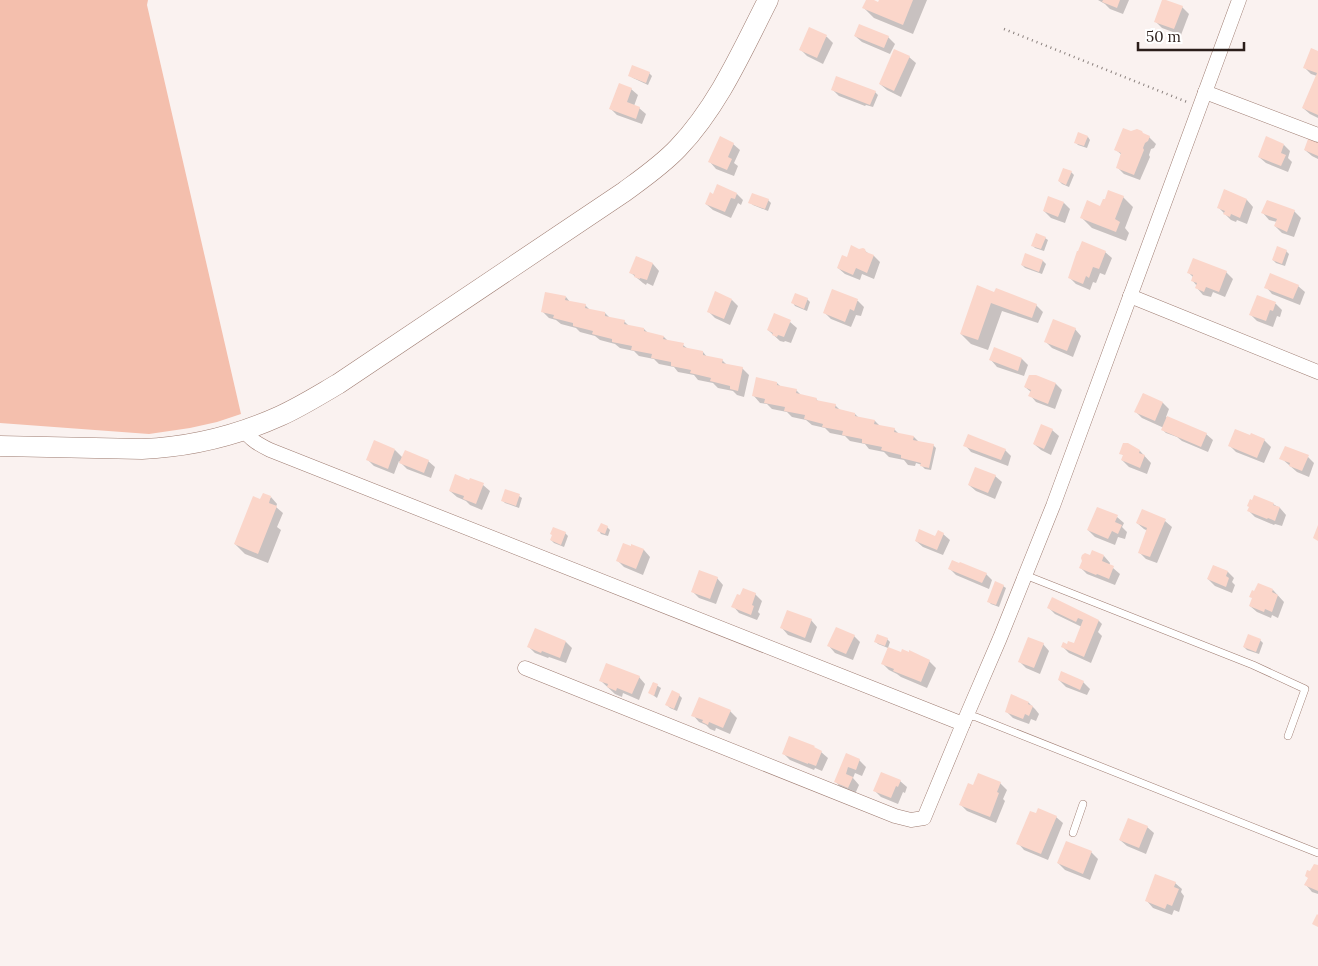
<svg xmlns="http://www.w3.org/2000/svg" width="1318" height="966" font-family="Lora,serif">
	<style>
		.green { fill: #f4bfad }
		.shadow { fill: #0003 }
		.building { fill: #fbd6ca }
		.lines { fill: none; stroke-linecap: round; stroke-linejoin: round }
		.lane-casing { stroke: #9e7c71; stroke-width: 8 }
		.street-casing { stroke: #9e7c71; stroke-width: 15 }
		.secondary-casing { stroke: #9e7c71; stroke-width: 21 }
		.path { stroke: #8a807d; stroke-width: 2.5; stroke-dasharray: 1 4; stroke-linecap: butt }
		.lane { stroke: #fff; stroke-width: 7 }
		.street { stroke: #fff; stroke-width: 14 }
		.secondary { stroke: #fff; stroke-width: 20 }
	</style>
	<rect width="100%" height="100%" fill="#faf2f0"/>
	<polygon class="green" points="0,0 148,0 147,5 241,414 217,422 190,428 149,434 0,423"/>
	<g class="shadow">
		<polygon points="867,0 871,0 879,3 880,0 927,0 913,34 874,18 864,8"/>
		<polygon points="1098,0 1129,0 1123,14 1110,9 1105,4"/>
		<polygon points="1182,7 1189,14 1181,35 1162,28 1155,21"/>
		<polygon points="810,29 827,37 833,43 823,64 807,56 800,49"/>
		<polygon points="855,36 888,37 895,44 890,54 862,42"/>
		<polygon points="1318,52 1318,118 1310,114 1303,108 1317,76 1311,74 1304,67"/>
		<polygon points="909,57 916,63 901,97 887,90 880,84"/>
		<polygon points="649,73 652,76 648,85 633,78 630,76"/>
		<polygon points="631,89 638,95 634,106 639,108 646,114 642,124 617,115 611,109"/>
		<polygon points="832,89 875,92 878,95 873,107 866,105 865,106 839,96"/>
		<polygon points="1088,137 1090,140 1087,148 1078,145 1075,142"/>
		<polygon points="1149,137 1156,144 1154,148 1151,149 1149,155 1150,157 1140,180 1124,174 1117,167 1122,155 1116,150"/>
		<polygon points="733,144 740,150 734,163 738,166 734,176 716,169 710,162"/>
		<polygon points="1318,144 1318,159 1312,156 1305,150"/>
		<polygon points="1284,145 1290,151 1288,158 1292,162 1288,172 1266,163 1259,157"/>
		<polygon points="1071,172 1074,175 1069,187 1062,184 1059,181"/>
		<polygon points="1225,190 1247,200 1253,207 1247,224 1237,220 1236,222 1231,220 1218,207"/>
		<polygon points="737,194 743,200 741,205 738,203 731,218 713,210 706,204"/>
		<polygon points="1123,197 1133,207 1125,228 1129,233 1126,241 1092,228 1082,218"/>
		<polygon points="768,200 771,203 768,211 753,205 750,202"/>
		<polygon points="1267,201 1294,211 1301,218 1294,237 1282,233 1275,226 1277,222 1269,220 1263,213"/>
		<polygon points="1064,203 1070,209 1065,223 1051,218 1044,211"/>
		<polygon points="1045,238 1048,240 1044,251 1035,248 1032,245"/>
		<polygon points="859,250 864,250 869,254 874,256 880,262 874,279 862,274 860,280 845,274 838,268"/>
		<polygon points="1286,251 1289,254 1285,266 1276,263 1273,260"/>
		<polygon points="1105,252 1112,258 1105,275 1100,273 1096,283 1093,282 1090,290 1076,284 1069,277"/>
		<polygon points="1026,255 1043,261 1046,264 1042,274 1025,268 1022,265"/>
		<polygon points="637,257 653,264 659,271 653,286 647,283 646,285 643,283 631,273"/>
		<polygon points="1188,272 1226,272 1233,279 1225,297 1213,292 1211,297 1203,295 1197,288 1197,286 1192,280 1193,277"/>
		<polygon points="1298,286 1305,292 1300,305 1272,294 1266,287"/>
		<polygon points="833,291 858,301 864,307 861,316 856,315 851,327 831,319 824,312"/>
		<polygon points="995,294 1036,305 1043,312 1038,323 1002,311 988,350 971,344 961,334"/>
		<polygon points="566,297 570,302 585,305 590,310 605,313 610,318 624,321 630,327 644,329 648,333 664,337 668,341 683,345 688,349 703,352 707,357 722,360 727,365 742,368 749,375 744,397 737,395 733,391 718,388 713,383 698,380 694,375 678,372 674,367 659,364 654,359 639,356 634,351 620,348 615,344 600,340 595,336 580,332 576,328 561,324 556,320 549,318 543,312"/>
		<polygon points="1258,297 1276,304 1282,310 1280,317 1277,316 1273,327 1257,321 1251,315"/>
		<polygon points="807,299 810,302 807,311 795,306 793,303"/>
		<polygon points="732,300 738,306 730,325 715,318 708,311"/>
		<polygon points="775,315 790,322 797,328 791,343 785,341 784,342 780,341 768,330"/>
		<polygon points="1075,329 1081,336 1073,357 1052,348 1046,342"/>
		<polygon points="1022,359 1028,365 1024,376 997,367 991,360"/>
		<polygon points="1036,376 1056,384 1062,390 1055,409 1036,402 1030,395 1031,392 1025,387"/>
		<polygon points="777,383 781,387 796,390 802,396 816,399 819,402 835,405 840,410 855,414 859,418 875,421 880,426 894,429 899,434 914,437 919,442 933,445 936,448 931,470 925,469 922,466 922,465 916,463 915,466 908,465 904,460 889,457 884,452 869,449 865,444 850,441 845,436 830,433 825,428 812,425 806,420 792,417 787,412 772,409 767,404 760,403 754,396"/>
		<polygon points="1143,394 1163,403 1169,409 1166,417 1206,434 1213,440 1208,452 1182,441 1177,437 1166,433 1163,430 1164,428 1142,418 1136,412"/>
		<polygon points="1052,430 1059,436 1051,455 1041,450 1034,444"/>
		<polygon points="1264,440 1271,447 1264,463 1236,452 1230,446"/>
		<polygon points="965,445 1005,450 1011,456 1008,466 971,452"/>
		<polygon points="395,450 403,458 428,461 435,467 431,478 407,469 399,461 394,474 374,466 368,460"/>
		<polygon points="1140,451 1151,463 1147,474 1129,467 1122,460 1124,456 1121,453"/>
		<polygon points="1308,457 1314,463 1309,477 1297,472 1281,458"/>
		<polygon points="995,476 1002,482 995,499 976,491 969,485"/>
		<polygon points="483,485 490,491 482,510 470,505 466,501 457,497 450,491"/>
		<polygon points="519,496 522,498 519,508 505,503 502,500"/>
		<polygon points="271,497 277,504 276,507 283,513 277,527 281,530 268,563 245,554 235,544"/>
		<polygon points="1273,504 1280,508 1286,515 1282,526 1275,524 1274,525 1255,517 1249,511"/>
		<polygon points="1117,517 1124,523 1122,527 1127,532 1125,539 1118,537 1115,545 1095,537 1088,530"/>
		<polygon points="1165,521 1172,527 1157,563 1146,559 1139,552 1148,531 1144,529 1137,523"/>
		<polygon points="607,527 610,530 608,536 601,534 599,531"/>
		<polygon points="565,533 568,536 564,547 554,543 551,540"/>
		<polygon points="943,534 950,540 943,555 923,547 916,541 936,538"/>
		<polygon points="632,546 644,550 650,557 643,575 624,567 617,560"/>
		<polygon points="1104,556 1110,563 1109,566 1113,568 1120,574 1115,585 1087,574 1081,568"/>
		<polygon points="1214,566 1228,572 1234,578 1232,582 1235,585 1232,593 1215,586 1208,579"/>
		<polygon points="950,569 986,574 992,580 989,589 956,575"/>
		<polygon points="717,578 723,585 716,604 699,598 692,591"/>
		<polygon points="1003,586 1006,588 999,607 991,604 988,601"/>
		<polygon points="1273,590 1284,602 1278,618 1272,615 1271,618 1257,612 1250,606 1253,598"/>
		<polygon points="755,594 762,601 758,612 760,614 757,620 739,613 733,606"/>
		<polygon points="1049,608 1082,614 1099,621 1102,624 1098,632 1102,636 1091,663 1069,653 1062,646 1074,645 1082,627 1055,614"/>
		<polygon points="811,620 817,627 811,643 788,635 782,628"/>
		<polygon points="854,636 860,642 853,660 835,653 829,646"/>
		<polygon points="887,639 890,642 888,648 878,644 875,641"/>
		<polygon points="1260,640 1263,643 1259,654 1247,650 1244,647"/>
		<polygon points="566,642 572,648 566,663 549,657 548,658 535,653 529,647"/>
		<polygon points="1043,644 1049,651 1040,674 1026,668 1020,662"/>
		<polygon points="929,661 936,668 927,688 901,677 897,674 889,670 883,664"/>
		<polygon points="639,677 645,684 639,700 623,693 622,697 615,694 601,681"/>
		<polygon points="1059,680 1083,682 1090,689 1087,695 1066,687"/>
		<polygon points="653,683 661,688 657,698 650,693"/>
		<polygon points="679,695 682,698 677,711 670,708 667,705"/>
		<polygon points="1012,696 1029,703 1035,709 1039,714 1036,721 1031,719 1029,724 1013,718 1006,711"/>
		<polygon points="730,711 737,718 730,734 716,728 715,731 710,729 706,725 699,722 693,715"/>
		<polygon points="821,752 828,758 822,771 815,768 814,770 790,760 784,754"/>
		<polygon points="847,755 859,760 866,767 862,776 855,773 853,778 859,785 855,794 842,789 836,782"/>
		<polygon points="900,781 907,787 905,793 903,792 898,804 881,797 875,791"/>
		<polygon points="1000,783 1007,790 1003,799 1005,801 996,823 967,811 961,805 974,787"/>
		<polygon points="1056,817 1063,823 1048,860 1024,850 1018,843"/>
		<polygon points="1147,827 1154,833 1146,854 1127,846 1120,840"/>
		<polygon points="1091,852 1098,859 1090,880 1065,870 1058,863"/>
		<polygon points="1318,867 1318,894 1312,892 1306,885 1311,873"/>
		<polygon points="1175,883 1182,889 1181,892 1184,896 1179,912 1174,910 1172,915 1153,908 1147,901"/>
	</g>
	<g class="building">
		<polygon points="866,0 874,0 878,2 879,0 913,0 903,25 862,8"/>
		<polygon points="1103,0 1120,0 1117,8 1102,2"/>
		<polygon points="1162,0 1166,0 1183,6 1174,29 1154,22"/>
		<polygon points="859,24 889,36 884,48 854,36"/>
		<polygon points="809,27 827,35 817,58 799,50"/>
		<polygon points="1311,48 1318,51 1318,115 1302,108 1317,73 1303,68"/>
		<polygon points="894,49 910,56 894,91 879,84"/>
		<polygon points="632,65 650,72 646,83 628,76"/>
		<polygon points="836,76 876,91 870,105 831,90"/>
		<polygon points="619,83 632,88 627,102 640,107 636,119 609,109"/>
		<polygon points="1123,128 1131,131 1137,129 1142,131 1143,133 1150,136 1148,141 1145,143 1143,148 1144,150 1134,175 1116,168 1121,153 1114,150"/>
		<polygon points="1078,132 1088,136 1084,146 1074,143"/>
		<polygon points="720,136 734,143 728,157 732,159 727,170 708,162"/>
		<polygon points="1266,136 1284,144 1281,153 1286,155 1281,166 1258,157"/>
		<polygon points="1308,139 1318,142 1318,156 1304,150"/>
		<polygon points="1063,168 1072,171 1066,185 1058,181"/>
		<polygon points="717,184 737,193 735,199 731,198 725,212 705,204 710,192 713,194"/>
		<polygon points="1224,189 1247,199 1240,218 1231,214 1230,217 1223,214 1225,211 1217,208"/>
		<polygon points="1108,190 1124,196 1115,219 1120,222 1116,232 1080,218 1087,200 1100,206 1103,199 1105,199"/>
		<polygon points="752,193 769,199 765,209 748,203"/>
		<polygon points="1048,196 1064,202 1058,217 1043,211"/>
		<polygon points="1267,200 1295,210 1287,232 1274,226 1277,219 1261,213"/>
		<polygon points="1036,233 1046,237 1041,249 1031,246"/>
		<polygon points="1082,241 1106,251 1099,269 1093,267 1089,278 1086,276 1083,284 1068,278 1077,251 1078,251"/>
		<polygon points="851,245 859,249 863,248 865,249 866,252 874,255 867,273 856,268 853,275 837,268 842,255 847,257"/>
		<polygon points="1277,246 1287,250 1282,264 1272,260"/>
		<polygon points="1025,253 1043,260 1039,272 1021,265"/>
		<polygon points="636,256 653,263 647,280 640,278 640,279 634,277 635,275 629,273"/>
		<polygon points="1193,258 1227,271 1219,292 1206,287 1204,292 1195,288 1197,283 1191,281 1193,275 1187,273"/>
		<polygon points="1270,273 1299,285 1293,299 1264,288"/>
		<polygon points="977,285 994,292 996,288 1037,304 1032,318 991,303 978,340 960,334"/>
		<polygon points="832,289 858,299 854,311 850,309 845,322 823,313"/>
		<polygon points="715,291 732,299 724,319 707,312"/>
		<polygon points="545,292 566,296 565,300 586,304 585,308 605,312 605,316 625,320 624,324 644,328 644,331 664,336 663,339 684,343 683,347 703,351 703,355 723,359 722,363 743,367 738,391 730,389 730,386 710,381 711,378 690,373 691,370 671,366 671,362 651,358 652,354 631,350 632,346 612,342 612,339 592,334 593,331 573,326 573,323 553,318 554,315 541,312"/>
		<polygon points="795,293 808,298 804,309 791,303"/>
		<polygon points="1257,295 1276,302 1273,311 1270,310 1266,321 1249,315"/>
		<polygon points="774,313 791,320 784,337 778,335 777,337 772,335 773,333 767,330"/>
		<polygon points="1053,319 1076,328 1067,351 1044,342"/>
		<polygon points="994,347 1022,358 1018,371 989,360"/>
		<polygon points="1029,375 1036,375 1056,383 1048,404 1028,396 1031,390 1024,387"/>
		<polygon points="756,377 777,382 777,385 797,389 796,393 817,398 816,400 836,404 835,408 855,413 855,416 875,420 874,424 895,428 894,432 914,436 913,440 934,444 929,468 920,466 921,463 901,458 901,455 881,450 882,447 862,443 862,439 842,435 843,431 822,427 823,424 804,419 805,415 784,411 785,407 764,403 765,399 752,396"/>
		<polygon points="1143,393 1163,402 1155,421 1134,412"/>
		<polygon points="1167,416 1207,433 1201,447 1161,430"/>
		<polygon points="1041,424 1053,429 1044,449 1033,444"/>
		<polygon points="1235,429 1250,435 1251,433 1265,439 1257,458 1228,446"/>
		<polygon points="968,434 1006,449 1001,460 963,446"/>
		<polygon points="374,440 395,449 388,469 366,460"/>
		<polygon points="1123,443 1128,443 1140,450 1139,453 1145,455 1140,468 1121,460 1123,455 1119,454"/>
		<polygon points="1285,446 1309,455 1302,471 1289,466 1290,463 1279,459"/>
		<polygon points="405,450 429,460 424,473 399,463"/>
		<polygon points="975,467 996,475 988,493 968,485"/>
		<polygon points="455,474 469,480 470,478 484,483 476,504 463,499 464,496 449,491"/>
		<polygon points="505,489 520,494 516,506 501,501"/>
		<polygon points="263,493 271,496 269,503 277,506 258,554 234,544 253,496 260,499"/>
		<polygon points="1254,495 1274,503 1273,505 1280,507 1275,521 1268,518 1267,519 1247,511 1249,507 1247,506 1250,499 1252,500"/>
		<polygon points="1097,507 1118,515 1115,522 1122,525 1118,534 1112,531 1108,539 1087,530"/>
		<polygon points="1142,509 1166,519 1150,557 1138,553 1147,528 1136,523"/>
		<polygon points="601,523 608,526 605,534 597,531"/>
		<polygon points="1318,525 1318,541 1313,538"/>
		<polygon points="553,527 566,532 561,545 550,540 552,535 550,534"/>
		<polygon points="919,529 935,536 938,530 944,533 937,550 915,541"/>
		<polygon points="623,543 631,546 631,544 644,549 636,569 616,561"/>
		<polygon points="1092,550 1104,555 1102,561 1114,566 1109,579 1097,574 1096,575 1079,568 1082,561 1081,558 1082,555 1085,553 1090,555"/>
		<polygon points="952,560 959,563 960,562 987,573 982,583 948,569"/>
		<polygon points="1213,565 1228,571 1226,576 1229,578 1226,587 1207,579"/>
		<polygon points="699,570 718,577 710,599 691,592"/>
		<polygon points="995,581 1004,585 996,605 987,602"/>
		<polygon points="1258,583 1273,589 1272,592 1278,595 1272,612 1265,609 1264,612 1249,606 1252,598 1249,597 1252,590 1254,591"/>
		<polygon points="743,588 756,593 752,605 754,606 751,615 731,607 737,594 740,595"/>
		<polygon points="1052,597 1099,620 1084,657 1061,647 1063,642 1067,644 1068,641 1074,643 1083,620 1078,618 1076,622 1047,608"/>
		<polygon points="787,610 812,619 805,638 780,628"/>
		<polygon points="836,627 855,635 846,654 827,646"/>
		<polygon points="535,628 566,641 560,658 542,651 541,653 527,647"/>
		<polygon points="877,634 888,638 885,646 874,642"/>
		<polygon points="1248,634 1261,639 1256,652 1243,647"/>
		<polygon points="1028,637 1044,643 1034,668 1018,662"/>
		<polygon points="888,647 901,652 902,649 909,652 909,650 930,660 921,682 893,671 894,669 881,664"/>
		<polygon points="606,663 640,676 632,694 617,688 616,691 607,687 608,684 599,681"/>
		<polygon points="1061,671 1084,681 1080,690 1058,680"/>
		<polygon points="653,682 658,684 654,696 648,693"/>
		<polygon points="672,690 680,694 674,709 665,705"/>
		<polygon points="1011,694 1029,702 1028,704 1033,706 1029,716 1025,714 1023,719 1005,712"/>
		<polygon points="699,697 731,710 723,728 709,722 708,725 702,722 703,720 691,716"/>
		<polygon points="789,736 815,746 814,747 822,751 816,766 808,763 808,764 782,754"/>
		<polygon points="846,753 860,759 856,770 848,767 846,774 853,777 848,788 834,782"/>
		<polygon points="881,772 901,780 898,787 896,786 891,798 873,791"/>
		<polygon points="978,773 1001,782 997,792 999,793 990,817 959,805 968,783 973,785"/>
		<polygon points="1038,808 1057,816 1041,854 1016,844 1030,811 1036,813"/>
		<polygon points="1128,818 1148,826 1139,848 1119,840"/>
		<polygon points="1066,841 1092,851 1083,874 1057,863"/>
		<polygon points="1314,864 1318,865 1318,891 1304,885 1308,878 1305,876 1307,870 1310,871"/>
		<polygon points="1155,874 1176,882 1174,887 1179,889 1172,906 1167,904 1165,909 1145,901"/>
		<polygon points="1317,914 1318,915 1318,927 1312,924"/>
	</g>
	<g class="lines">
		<defs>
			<g id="lane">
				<polyline points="1025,575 1253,665 1305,689 1288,736"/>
				<polyline points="966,715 976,717 1318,853"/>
				<polyline points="1073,833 1083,804"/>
			</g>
			<g id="street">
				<polyline points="1205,92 1318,135"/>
				<polyline points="1130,296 1318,372"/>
				<path d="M244 430C250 440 260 445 270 450L963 724"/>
				<polyline points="525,668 895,816 911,820 924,818 963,724 1000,638 1053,506 1239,0"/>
			</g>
			<path id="secondary" d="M0 446 142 449C189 447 238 435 280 416 300 407 319 395 338 384L624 192C643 178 662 165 678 148 718 106 742 51 768 0"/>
		</defs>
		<use href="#lane" class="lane-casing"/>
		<use href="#street" class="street-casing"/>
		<use href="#secondary" class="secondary-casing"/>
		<polyline class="path" points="1004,29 1187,102"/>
		<use href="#lane" class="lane"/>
		<use href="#street" class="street"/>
		<use href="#secondary" class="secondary"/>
	</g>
	<path d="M1138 42v8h106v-8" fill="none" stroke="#2b1e1a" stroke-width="2.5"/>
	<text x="1146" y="42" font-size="15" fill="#2b1e1a" stroke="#ffffff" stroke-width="4" paint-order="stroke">50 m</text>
</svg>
